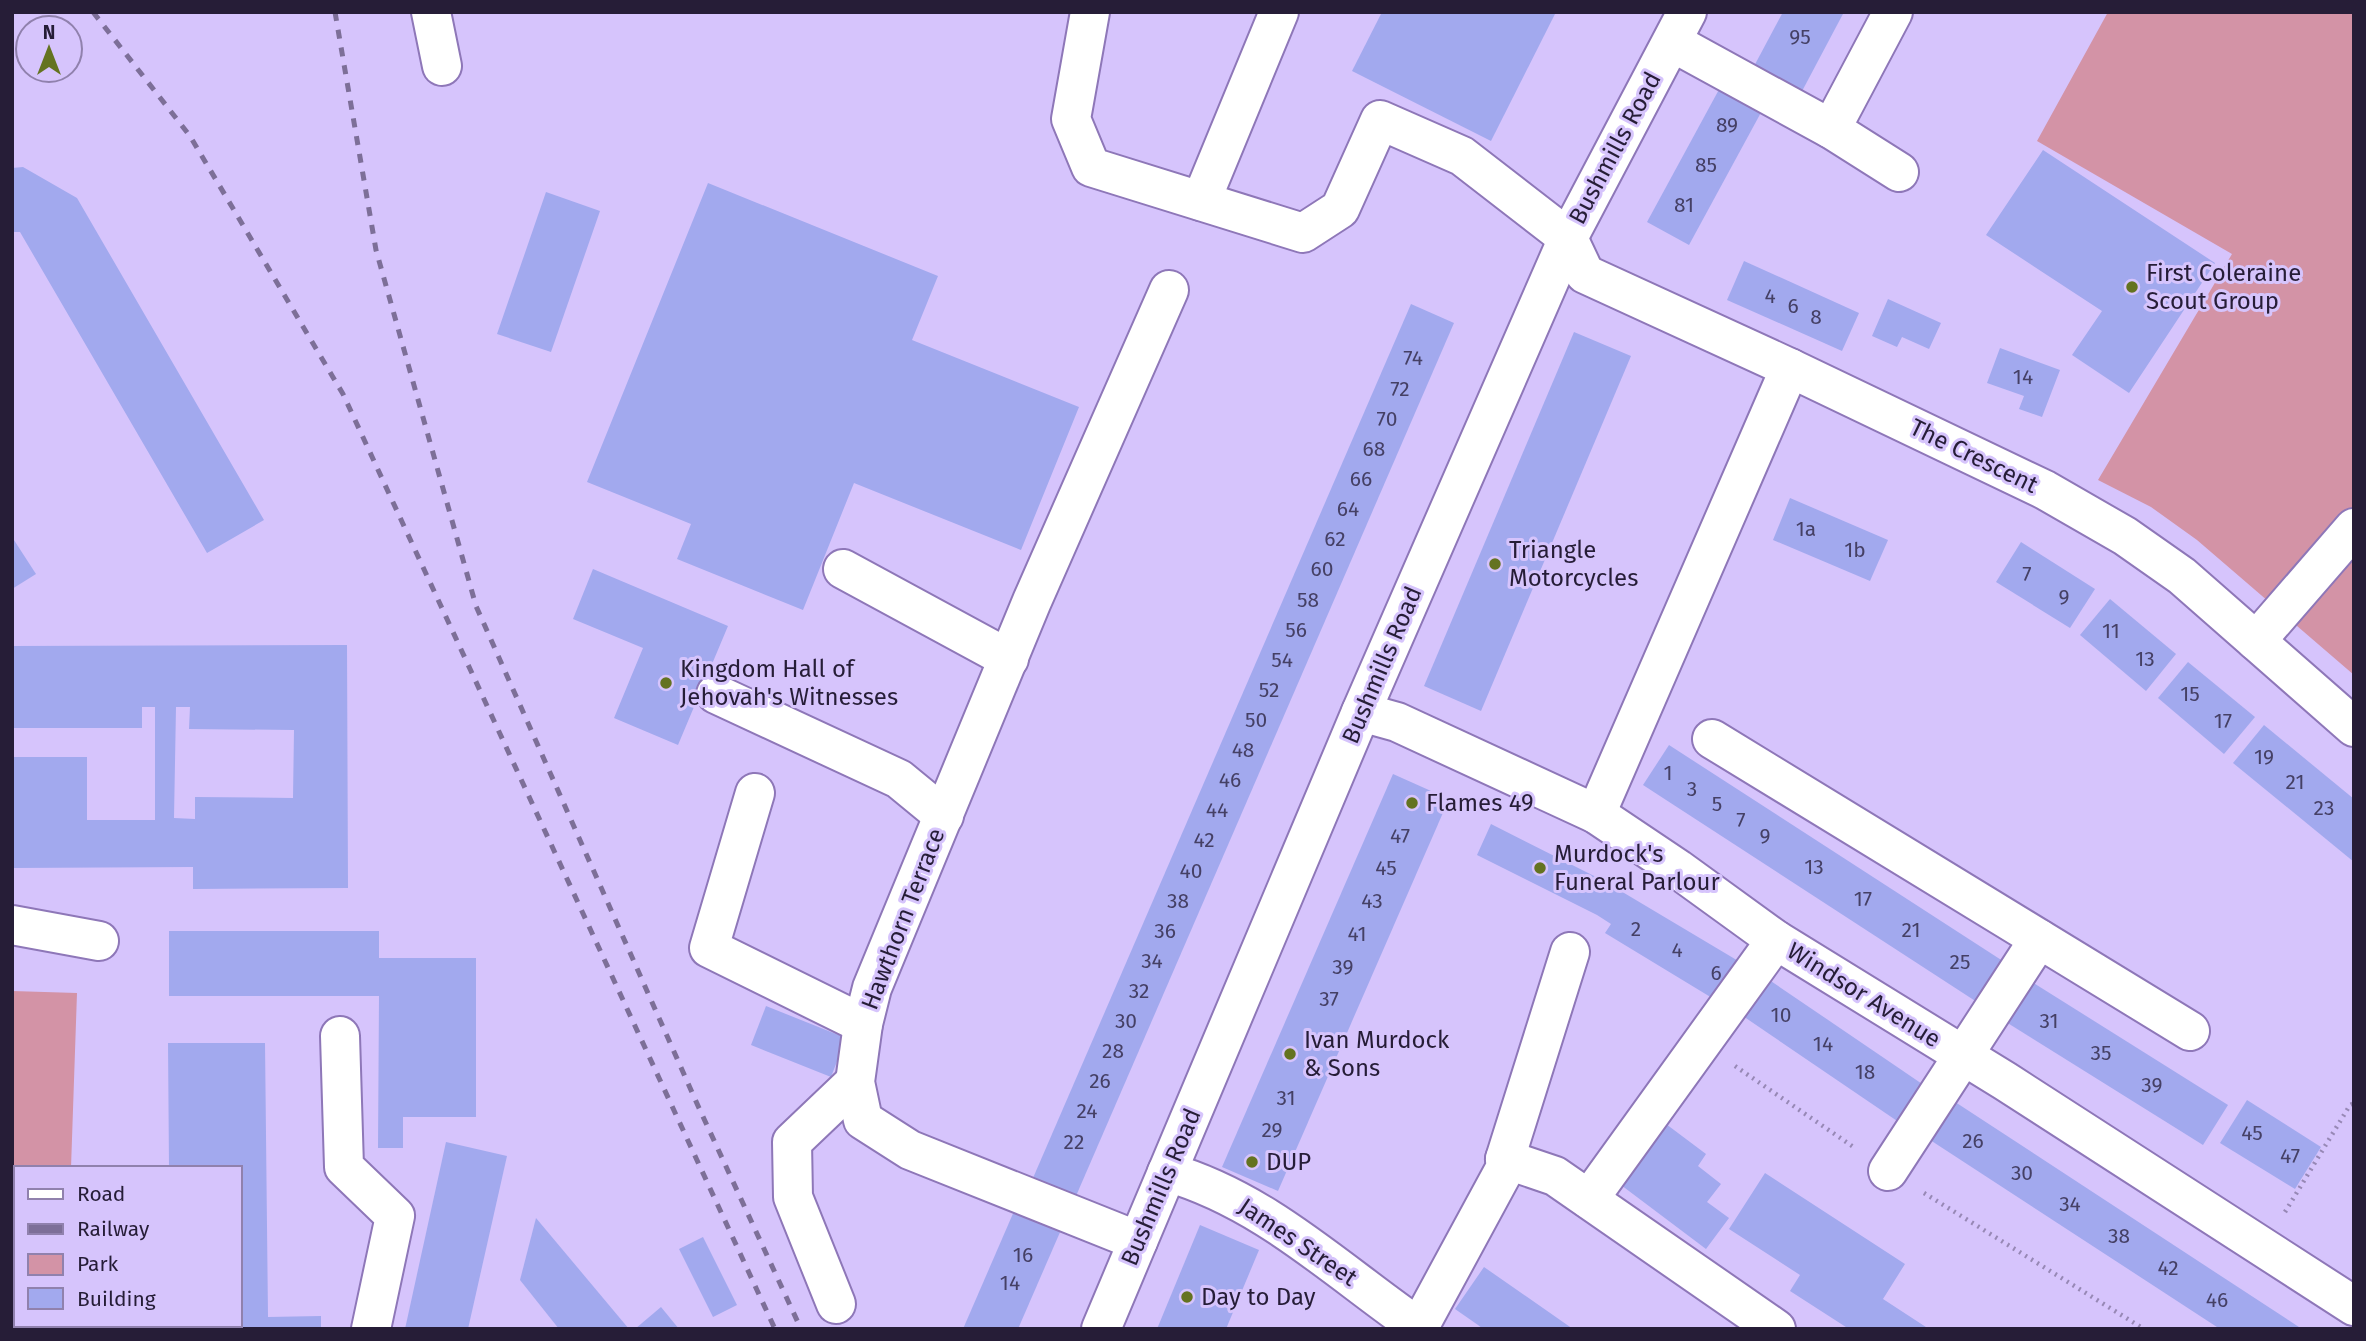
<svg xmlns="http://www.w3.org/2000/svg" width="2366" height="1341" font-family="'Fira Sans',sans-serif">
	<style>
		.green { fill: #d393a6 }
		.building { fill: #a2a9ee; fill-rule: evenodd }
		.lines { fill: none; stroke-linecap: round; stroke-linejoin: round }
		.minor-casing { stroke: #8e77b8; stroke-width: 42 }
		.major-casing { stroke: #8e77b8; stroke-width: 42 }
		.path { stroke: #9788b5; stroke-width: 4.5; stroke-dasharray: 2 5; stroke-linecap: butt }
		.minor { stroke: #fff; stroke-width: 38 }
		.major { stroke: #fff; stroke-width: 38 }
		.rail { stroke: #7d6f98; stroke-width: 5; stroke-dasharray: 9 9; stroke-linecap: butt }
		.poi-dot { fill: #647320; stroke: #d6c4fc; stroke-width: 2.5 }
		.labels { text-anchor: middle; stroke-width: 6; stroke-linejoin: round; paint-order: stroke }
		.number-label { font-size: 21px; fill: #454065 }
		.street-label { font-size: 24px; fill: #261d37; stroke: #d6c4fc }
		.poi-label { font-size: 24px; fill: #261d37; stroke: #d6c4fc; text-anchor: start }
	</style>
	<rect width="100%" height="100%" fill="#d6c4fc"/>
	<g class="green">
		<polygon points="2108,12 2354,12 2354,675 2197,540 2151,507 2098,480 2232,254 2037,141"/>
		<polygon points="12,991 77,993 71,1168 16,1168 16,1325 66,1325 65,1329 12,1329"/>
	</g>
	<g class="building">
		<polygon points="1382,12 1556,12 1491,141 1352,71"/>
		<polygon points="1783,12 1844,12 1800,95 1752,70"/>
		<polygon points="1722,84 1764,107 1689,245 1647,222"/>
		<polygon points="2043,150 2215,263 2129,393 2072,355 2102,311 1986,235"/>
		<polygon points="23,167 77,198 264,520 207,553 20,232 12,232 12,168"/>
		<polygon points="708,183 938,276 912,340 1079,407 1021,550 854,483 803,610 677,559 691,524 587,482"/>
		<polygon points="546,192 600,211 551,352 497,334"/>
		<polygon points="1744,261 1859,313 1842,351 1727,300"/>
		<polygon points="1888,299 1941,323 1929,349 1902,337 1897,347 1872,336"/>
		<polygon points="1411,304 1454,323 1076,1196 1033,1178"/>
		<polygon points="1574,332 1631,356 1481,711 1424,686"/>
		<polygon points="2000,348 2060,370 2042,417 2019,409 2024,396 1987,383"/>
		<polygon points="1790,498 1888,540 1870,581 1773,540"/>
		<polygon points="12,537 36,574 12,589"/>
		<polygon points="2021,542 2095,589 2070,628 1996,582"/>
		<polygon points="593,569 728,626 678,745 614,718 643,648 573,619"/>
		<polygon points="2110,599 2176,654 2146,691 2080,635"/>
		<path d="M347 645 348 888 193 889V867L12 868V757H87V820H155V707H142V728H12V646ZM176 707H190L189 729 294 730 293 798 195 797V819L174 818Z"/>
		<polygon points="2188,662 2255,717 2224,754 2158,698"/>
		<polygon points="2264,725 2354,799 2354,862 2233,763"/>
		<polygon points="1669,745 2009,965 1983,1006 1643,785"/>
		<polygon points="1393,774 1449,799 1278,1191 1222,1167"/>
		<polygon points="1491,824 1604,881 1745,965 1722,1004 1605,933 1611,924 1597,915 1477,855"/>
		<polygon points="169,931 379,931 379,958 476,958 476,1117 403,1117 403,1148 378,1148 379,996 169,996"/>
		<polygon points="1762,975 1931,1090 1906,1127 1737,1012"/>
		<polygon points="2024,977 2228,1105 2203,1145 1998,1017"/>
		<polygon points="766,1006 846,1038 831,1077 751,1045"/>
		<polygon points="168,1043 265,1043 268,1317 321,1316 321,1329 128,1329 128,1325 240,1325 240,1168 169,1168"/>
		<polygon points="1949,1098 2302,1329 2220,1329 1924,1136"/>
		<polygon points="2247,1100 2321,1147 2295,1189 2220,1143"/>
		<polygon points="1658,1118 1706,1154 1698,1166 1721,1184 1707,1202 1729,1218 1706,1249 1613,1179"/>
		<polygon points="446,1142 507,1156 468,1329 405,1329"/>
		<polygon points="1765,1173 1905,1264 1883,1299 1929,1329 1849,1329 1790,1291 1800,1275 1729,1229"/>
		<polygon points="1018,1202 1064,1223 1018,1329 963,1329"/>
		<polygon points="536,1218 629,1329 559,1329 520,1280"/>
		<polygon points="1200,1225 1259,1250 1226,1329 1157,1329"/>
		<polygon points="703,1237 737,1305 713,1317 679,1249"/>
		<polygon points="1484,1267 1507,1283 1573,1329 1483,1329 1478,1325 1455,1309"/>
		<polygon points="661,1307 679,1329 635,1329"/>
	</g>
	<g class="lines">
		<defs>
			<g id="minor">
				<polyline points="431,12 442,66"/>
				<polyline points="1090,12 1071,119 1091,167 1303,233 1340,209 1380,120 1462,156 1568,238 1585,274 1790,368 2045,490 2125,536 2182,576 2354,727"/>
				<polyline points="1672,42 1831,129 1899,172"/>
				<polyline points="1831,129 1893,12"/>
				<polyline points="1201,201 1279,12"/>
				<polyline points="843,569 1009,659"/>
				<polyline points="2256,641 2354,528"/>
				<polyline points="716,694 899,779 944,816"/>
				<polyline points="1361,712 1397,722 1596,814 1678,869 1776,940 2005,1081 2354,1306"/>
				<polyline points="1712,739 2190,1031"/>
				<polyline points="755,793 709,948 863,1024"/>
				<polyline points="1596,814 1790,368"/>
				<polyline points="12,925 99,941"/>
				<polyline points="340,1036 344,1167 395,1216 371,1329"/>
				<polyline points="1505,1159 1555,1176 1776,1329"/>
				<polyline points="1888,1171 2039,939"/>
				<path d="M1167 1172C1265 1200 1338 1272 1421 1329"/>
				<polyline points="1589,1199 1776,940"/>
				<polyline points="1138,1241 910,1150 863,1120 855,1082 863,1024 872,988 1032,601 1169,290"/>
				<polyline points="836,1304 793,1197 792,1142 855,1082"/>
				<polyline points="1418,1329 1508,1163 1505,1159 1570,952"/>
			</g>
			<polyline id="major" points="1101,1329 1361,712 1568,238 1687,12"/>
		</defs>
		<use href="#minor" class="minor-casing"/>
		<use href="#major" class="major-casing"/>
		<g class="path">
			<polyline points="1735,1066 1855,1148"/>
			<polyline points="1924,1193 2144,1329"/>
			<polyline points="2285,1212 2350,1105 2354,1103"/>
		</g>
		<use href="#minor" class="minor"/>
		<use href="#major" class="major"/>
		<g class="rail">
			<polyline points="93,12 190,136 343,394 775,1329"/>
			<polyline points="335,12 376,250 476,606 699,1108 801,1329"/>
		</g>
	</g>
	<g class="poi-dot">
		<circle cx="2132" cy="287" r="7"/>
		<circle cx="1495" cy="564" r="7"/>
		<circle cx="666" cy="683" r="7"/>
		<circle cx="1412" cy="803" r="7"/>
		<circle cx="1540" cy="868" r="7"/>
		<circle cx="1290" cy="1054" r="7"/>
		<circle cx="1252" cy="1162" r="7"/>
		<circle cx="1187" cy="1297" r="7"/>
	</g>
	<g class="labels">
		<g class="number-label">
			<text x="1800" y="44">95</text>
			<text x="1727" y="132">89</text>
			<text x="1706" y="172">85</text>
			<text x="1684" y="212">81</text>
			<text x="1770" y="303">4</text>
			<text x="1793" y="313">6</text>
			<text x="1816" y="324">8</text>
			<text x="1413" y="365">74</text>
			<text x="2023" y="384">14</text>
			<text x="1400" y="396">72</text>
			<text x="1387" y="426">70</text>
			<text x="1374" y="456">68</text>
			<text x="1361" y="486">66</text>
			<text x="1348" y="516">64</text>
			<text x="1806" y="536">1a</text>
			<text x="1335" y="546">62</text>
			<text x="1855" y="557">1b</text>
			<text x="1322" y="576">60</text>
			<text x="2027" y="581">7</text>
			<text x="2064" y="604">9</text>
			<text x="1308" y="607">58</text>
			<text x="1296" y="637">56</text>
			<text x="2111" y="638">11</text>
			<text x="2145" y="666">13</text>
			<text x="1282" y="667">54</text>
			<text x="1269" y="697">52</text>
			<text x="2190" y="701">15</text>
			<text x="1256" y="727">50</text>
			<text x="2223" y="728">17</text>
			<text x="1243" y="757">48</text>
			<text x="2264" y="764">19</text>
			<text x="1668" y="780">1</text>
			<text x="1230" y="787">46</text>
			<text x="2295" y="789">21</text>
			<text x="1692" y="796">3</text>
			<text x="1717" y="811">5</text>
			<text x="2324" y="815">23</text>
			<text x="1217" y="817">44</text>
			<text x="1741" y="827">7</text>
			<text x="1400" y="843">47</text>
			<text x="1765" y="843">9</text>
			<text x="1204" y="847">42</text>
			<text x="1814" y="874">13</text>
			<text x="1386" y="875">45</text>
			<text x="1191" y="878">40</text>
			<text x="1863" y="906">17</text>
			<text x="1178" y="908">38</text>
			<text x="1372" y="908">43</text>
			<text x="1636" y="936">2</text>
			<text x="1911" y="937">21</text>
			<text x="1165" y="938">36</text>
			<text x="1357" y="941">41</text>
			<text x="1677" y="957">4</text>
			<text x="1152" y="968">34</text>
			<text x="1960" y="969">25</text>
			<text x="1343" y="974">39</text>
			<text x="1716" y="980">6</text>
			<text x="1139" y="998">32</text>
			<text x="1329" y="1006">37</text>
			<text x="1781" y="1022">10</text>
			<text x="1126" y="1028">30</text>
			<text x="2049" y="1028">31</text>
			<text x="1823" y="1051">14</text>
			<text x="1113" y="1058">28</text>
			<text x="2101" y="1060">35</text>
			<text x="1865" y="1079">18</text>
			<text x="1100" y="1088">26</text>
			<text x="2152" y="1092">39</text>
			<text x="1286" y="1105">31</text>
			<text x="1087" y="1118">24</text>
			<text x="1272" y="1137">29</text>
			<text x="2252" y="1140">45</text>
			<text x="1973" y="1148">26</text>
			<text x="1074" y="1149">22</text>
			<text x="2290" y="1163">47</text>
			<text x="2022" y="1180">30</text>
			<text x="2070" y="1211">34</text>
			<text x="2119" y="1243">38</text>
			<text x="1023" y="1262">16</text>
			<text x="2168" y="1275">42</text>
			<text x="1010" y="1290">14</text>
			<text x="2217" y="1307">46</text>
		</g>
		<g class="street-label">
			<text transform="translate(1615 148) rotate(-62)" y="8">Bushmills Road</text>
			<text transform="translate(1974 456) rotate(26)" y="8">The Crescent</text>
			<text transform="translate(1382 665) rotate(-67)" y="8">Bushmills Road</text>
			<text transform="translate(903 919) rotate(-69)" y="8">Hawthorn Terrace</text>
			<text transform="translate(1864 995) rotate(32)" y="8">Windsor Avenue</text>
			<text transform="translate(1161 1187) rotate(-67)" y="8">Bushmills Road</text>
			<text transform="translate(1298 1242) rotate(34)" y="8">James Street</text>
		</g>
		<g class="poi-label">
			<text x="2146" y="281">First Coleraine<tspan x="2146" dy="28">Scout Group</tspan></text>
			<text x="1509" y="558">Triangle<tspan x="1509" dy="28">Motorcycles</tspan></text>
			<text x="680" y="677">Kingdom Hall of<tspan x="680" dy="28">Jehovah's Witnesses</tspan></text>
			<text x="1426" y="811">Flames 49</text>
			<text x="1554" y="862">Murdock's<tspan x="1554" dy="28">Funeral Parlour</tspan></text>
			<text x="1304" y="1048">Ivan Murdock<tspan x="1304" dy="28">&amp; Sons</tspan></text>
			<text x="1266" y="1170">DUP</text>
			<text x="1201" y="1305">Day to Day</text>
		</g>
	</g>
	<rect width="2366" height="1341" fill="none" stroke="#261d37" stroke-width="28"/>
	<rect x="14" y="1166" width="228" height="161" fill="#d6c4fc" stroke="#9081ad" stroke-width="2"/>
	<rect x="28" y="1189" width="35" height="10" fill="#ffffff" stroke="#9081ad" stroke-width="2"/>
	<text x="77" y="1201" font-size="21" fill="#261d37">Road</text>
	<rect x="28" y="1224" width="35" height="10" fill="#7d6f98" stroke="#9081ad" stroke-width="2"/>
	<text x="77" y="1236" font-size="21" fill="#261d37">Railway</text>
	<rect x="28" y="1254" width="35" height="21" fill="#d393a6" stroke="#9081ad" stroke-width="2"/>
	<text x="77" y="1271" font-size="21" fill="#261d37">Park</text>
	<rect x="28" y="1288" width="35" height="21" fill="#a2a9ee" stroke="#9081ad" stroke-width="2"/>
	<text x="77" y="1306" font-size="21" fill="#261d37">Building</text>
	<g transform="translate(49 49)"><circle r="33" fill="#d6c4fc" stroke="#9081ad" stroke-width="2"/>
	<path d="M0-5L12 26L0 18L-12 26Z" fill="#647320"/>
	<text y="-10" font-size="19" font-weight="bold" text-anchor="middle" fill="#261d37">N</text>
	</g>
</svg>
